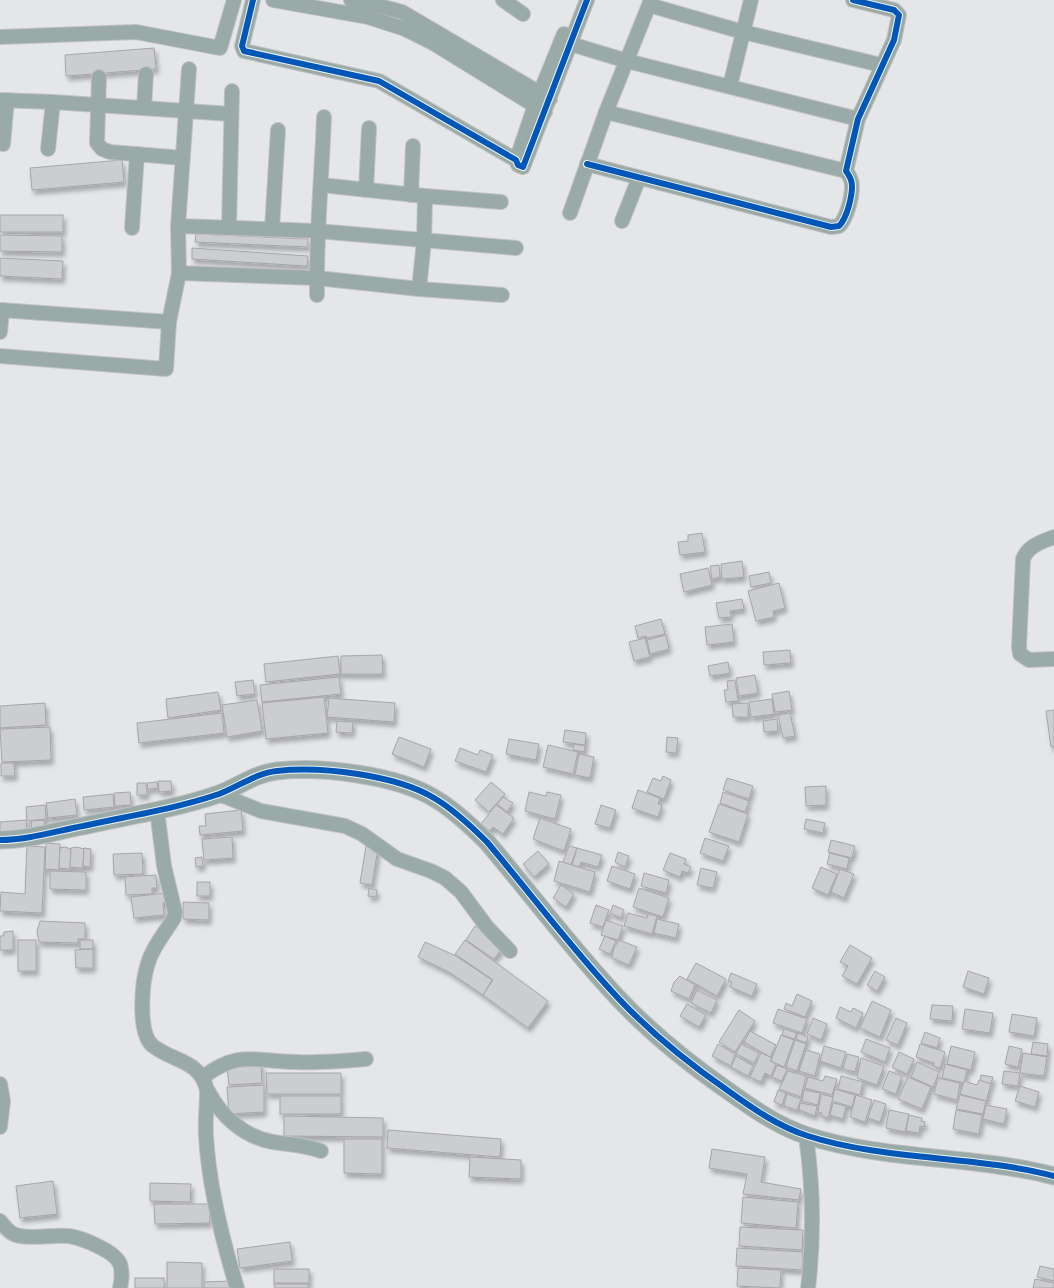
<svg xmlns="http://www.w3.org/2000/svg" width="1054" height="1288" font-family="Georgia,serif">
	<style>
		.building { fill: #cccdce; stroke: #a6a6a8; filter: url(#shadow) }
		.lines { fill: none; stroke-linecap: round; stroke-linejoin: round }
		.minor-casing { stroke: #c0c1c2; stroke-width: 16 }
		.tertiary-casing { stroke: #c0c1c2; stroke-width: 19 }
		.minor { stroke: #99aaa7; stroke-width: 14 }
		.tertiary { stroke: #99aaa7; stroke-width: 17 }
		.cycleway-casing { stroke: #f0f3f6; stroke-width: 8 }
		.cycleway { stroke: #0057b8; stroke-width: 6 }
	</style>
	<defs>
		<filter id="shadow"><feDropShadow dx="2.5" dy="4.5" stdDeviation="2" flood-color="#0004"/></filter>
	</defs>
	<rect width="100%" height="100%" fill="#e4e6e8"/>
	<g class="building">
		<polygon points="154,48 156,69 66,76 65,55"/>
		<polygon points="122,160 124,182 32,190 30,168"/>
		<rect x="0" y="215" width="63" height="17"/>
		<polygon points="196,234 308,239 308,247 195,242"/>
		<polygon points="0,235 62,236 62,252 0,251"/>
		<polygon points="192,248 308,256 307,266 192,259"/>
		<polygon points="0,258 63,261 62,279 0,276"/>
		<polygon points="702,533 705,552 680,555 678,542 688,541 688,535"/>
		<polygon points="742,561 744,577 722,579 721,564"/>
		<polygon points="719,565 720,577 712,579 710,566"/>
		<polygon points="708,568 712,585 684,592 680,574"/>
		<polygon points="769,572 771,583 751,587 749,576"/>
		<polygon points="779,583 785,608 773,611 774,617 756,621 748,591"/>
		<polygon points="742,599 744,609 730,611 731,617 719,618 716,603"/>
		<polygon points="661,619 665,634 647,638 646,636 638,638 635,626"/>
		<polygon points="732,624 734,642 707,645 705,627"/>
		<polygon points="666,635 669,649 650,654 647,640"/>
		<polygon points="645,638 650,657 634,661 629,642"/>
		<polygon points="790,650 791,663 764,665 763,652"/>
		<polygon points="382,655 383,674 341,674 341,656"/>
		<polygon points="338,656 340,674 266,682 264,664"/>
		<polygon points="728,662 730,673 710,676 708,666"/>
		<polygon points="755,675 758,693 739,696 736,678"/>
		<polygon points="339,677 341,694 262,702 260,685"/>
		<polygon points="253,680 255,694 237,696 235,682"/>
		<polygon points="735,680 738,701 726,702 724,690 728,690 727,681"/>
		<polygon points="789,691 792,710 775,712 772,694"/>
		<polygon points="218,692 221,710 168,718 166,699"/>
		<polygon points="324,697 328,733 266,739 262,703"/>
		<polygon points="329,698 395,703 394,722 327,717"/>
		<polygon points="772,699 774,714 751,717 749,702"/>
		<polygon points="257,700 262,731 227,737 222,705"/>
		<polygon points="45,703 46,725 0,728 0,706"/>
		<polygon points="748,703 748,717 733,717 732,704"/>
		<polygon points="1054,710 1054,747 1051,747 1046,711"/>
		<polygon points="222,713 224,733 139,743 137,723"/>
		<polygon points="790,713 795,736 783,738 778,715"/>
		<polygon points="777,719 778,731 764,732 763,721"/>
		<polygon points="337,721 353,722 352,733 336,732"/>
		<polygon points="50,727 51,760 2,762 0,729"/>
		<polygon points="565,730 586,733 585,745 563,742"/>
		<polygon points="399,737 431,749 424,767 392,754"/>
		<polygon points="667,737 678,738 676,753 666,752"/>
		<polygon points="509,739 539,744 536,760 506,754"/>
		<polygon points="574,744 585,746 584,752 573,750"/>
		<polygon points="548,745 578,752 573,774 543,767"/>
		<polygon points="460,748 478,755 480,750 493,755 486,772 455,761"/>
		<polygon points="579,754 594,757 590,778 575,775"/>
		<polygon points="1,763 14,763 15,776 1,776"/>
		<polygon points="663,776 671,780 664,799 647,792 653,778 661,781"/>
		<polygon points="727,778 753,786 749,799 723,790"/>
		<polygon points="158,781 171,781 172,791 159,792"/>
		<polygon points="157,782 158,788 148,789 147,783"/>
		<polygon points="491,782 505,794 489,812 475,800"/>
		<polygon points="137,783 146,783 147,795 137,795"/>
		<polygon points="826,786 826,805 806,806 805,787"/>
		<polygon points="638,790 660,798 658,804 662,805 658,817 632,808"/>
		<polygon points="130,792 131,805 115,806 114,793"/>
		<polygon points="529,792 546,796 547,792 561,795 555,819 525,811"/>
		<polygon points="723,792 749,801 745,812 720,803"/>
		<polygon points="113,794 114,807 84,810 83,797"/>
		<polygon points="503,797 513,803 507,812 497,804"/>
		<polygon points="75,799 77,815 48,818 46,803"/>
		<polygon points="719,804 748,814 739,842 709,832"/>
		<polygon points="45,805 46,819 27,821 26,807"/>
		<polygon points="496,805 514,818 503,834 493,827 490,831 481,824"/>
		<polygon points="601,805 616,810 610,828 595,824"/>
		<polygon points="241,810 243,831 200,835 199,826 206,826 205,814"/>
		<polygon points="540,818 571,829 564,851 533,839"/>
		<polygon points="806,819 825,823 823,833 804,829"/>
		<polygon points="26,820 27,831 0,833 0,822"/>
		<polygon points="44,820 45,830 32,831 31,821"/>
		<polygon points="232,837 233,858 204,860 202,839"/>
		<polygon points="705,838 729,846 723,861 700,853"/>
		<polygon points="831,840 855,846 852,858 828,852"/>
		<polygon points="46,843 60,844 59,870 45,869"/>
		<polygon points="27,846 45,847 42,913 0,911 1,892 25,894"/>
		<polygon points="366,846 378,848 372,885 360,883"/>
		<polygon points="569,846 577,848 571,865 563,862"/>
		<polygon points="65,847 71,849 70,869 59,868 60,848"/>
		<polygon points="77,847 84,849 83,868 70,867 71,848"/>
		<polygon points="84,848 91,849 90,867 83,866"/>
		<polygon points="577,848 602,855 598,867 581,862 579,867 572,865"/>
		<polygon points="538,851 549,864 534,877 523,864"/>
		<polygon points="618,852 629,856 625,867 615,862"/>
		<polygon points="142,853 143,874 114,875 113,854"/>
		<polygon points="670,853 686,859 684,864 691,867 688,873 682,871 680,877 663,870"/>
		<polygon points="830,853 849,858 847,869 827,864"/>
		<polygon points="202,857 203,866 196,867 195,858"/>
		<polygon points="559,861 595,872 590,892 554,881"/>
		<polygon points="612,866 635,874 630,889 607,881"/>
		<polygon points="821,867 837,874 828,895 812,888"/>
		<polygon points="701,868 717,872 713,888 697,885"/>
		<polygon points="840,869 854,874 844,898 831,892"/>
		<polygon points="50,871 86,872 86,890 50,889"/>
		<polygon points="644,873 669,880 666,893 641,886"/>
		<polygon points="156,875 157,888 152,888 152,894 126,895 125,877"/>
		<rect x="197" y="882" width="13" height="14"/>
		<polygon points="561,885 574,894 566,907 553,898"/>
		<polygon points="369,888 377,890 376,897 368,896"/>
		<polygon points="639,888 669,898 663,917 633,907"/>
		<polygon points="165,893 166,902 163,903 164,915 134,918 131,897"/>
		<polygon points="183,902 209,903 209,920 183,919"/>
		<polygon points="596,905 609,910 603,927 590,923"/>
		<polygon points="613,905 624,910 621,918 610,913"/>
		<polygon points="628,913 647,918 648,914 657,916 652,934 624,926"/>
		<polygon points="657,919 679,924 676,938 654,933"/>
		<polygon points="606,920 623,926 618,940 601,935"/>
		<polygon points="40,921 85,923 85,939 78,939 78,943 39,942 37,931"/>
		<polygon points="475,926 504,946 494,959 466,940"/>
		<polygon points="13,931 13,950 0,950 0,936 3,936 4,932"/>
		<polygon points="605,936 616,941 610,954 599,949"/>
		<rect x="18" y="940" width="18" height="31"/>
		<rect x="80" y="940" width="13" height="9"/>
		<polygon points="465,940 548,1001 528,1028 483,995 493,980 455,954"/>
		<polygon points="619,940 637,947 629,965 612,958 614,948"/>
		<polygon points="425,942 456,956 492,980 483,995 449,972 418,957"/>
		<polygon points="850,945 872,958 857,984 842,976 848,966 840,962"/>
		<polygon points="93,949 93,968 76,968 75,950"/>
		<polygon points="696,963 726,979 717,996 687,979"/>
		<polygon points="875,971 885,977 877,991 867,985"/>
		<polygon points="968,971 989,978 984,994 963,987"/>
		<polygon points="731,973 757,984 752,996 730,987 732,982 728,981"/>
		<polygon points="680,976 695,985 689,999 671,991 674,982"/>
		<polygon points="697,990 717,1000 711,1013 691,1003"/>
		<polygon points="797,994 812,1001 805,1017 784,1009 786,1003 792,1006"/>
		<polygon points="872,1001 891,1010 880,1037 860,1028"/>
		<polygon points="687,1004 706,1015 699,1027 680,1016"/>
		<polygon points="932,1005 953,1006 952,1021 930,1019"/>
		<polygon points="840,1007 851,1012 853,1008 863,1013 856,1028 836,1018"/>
		<polygon points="778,1009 807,1019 802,1033 773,1023"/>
		<polygon points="965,1009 993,1013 990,1033 962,1029"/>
		<polygon points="739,1010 755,1021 735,1052 719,1042"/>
		<polygon points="1012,1014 1037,1018 1034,1036 1009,1032"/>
		<polygon points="813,1018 827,1024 821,1040 807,1034"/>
		<polygon points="896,1018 907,1023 898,1045 886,1040"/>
		<polygon points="784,1029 797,1033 794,1039 782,1035"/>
		<polygon points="750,1031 776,1045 770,1057 744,1042"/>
		<polygon points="925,1032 940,1038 937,1048 921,1043"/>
		<polygon points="798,1033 808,1037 806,1043 796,1039"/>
		<polygon points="781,1035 794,1040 784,1067 771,1061"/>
		<polygon points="866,1039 890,1048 885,1062 861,1052"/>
		<polygon points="795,1040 806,1044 797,1071 786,1067"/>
		<polygon points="1033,1042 1048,1044 1047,1056 1031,1054"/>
		<polygon points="718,1044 735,1054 731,1066 712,1056"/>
		<polygon points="741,1044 759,1053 754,1063 736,1054"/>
		<polygon points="920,1044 945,1052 940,1068 933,1066 934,1063 916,1057"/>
		<polygon points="824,1046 846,1052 841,1068 820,1061"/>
		<polygon points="951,1046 975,1052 971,1070 947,1064"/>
		<polygon points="1009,1046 1022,1049 1018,1067 1005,1064"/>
		<polygon points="806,1050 820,1054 815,1076 799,1071"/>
		<polygon points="899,1052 914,1059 907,1074 892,1067"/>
		<polygon points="761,1053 772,1058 770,1061 776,1064 771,1076 765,1073 761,1082 750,1077"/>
		<polygon points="1023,1053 1047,1057 1044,1076 1020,1073"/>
		<polygon points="847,1054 859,1057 855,1072 843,1069"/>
		<polygon points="736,1056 753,1066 748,1076 731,1067"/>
		<polygon points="861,1058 884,1066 877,1085 857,1078"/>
		<polygon points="917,1062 939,1072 933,1087 911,1077"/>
		<polygon points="261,1063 262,1083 229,1085 227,1065"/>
		<polygon points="945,1064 967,1070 964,1083 942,1078"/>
		<polygon points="777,1065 787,1069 782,1081 772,1077"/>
		<polygon points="788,1071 806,1076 801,1097 779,1089"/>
		<polygon points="889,1071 902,1076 896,1094 882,1089"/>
		<polygon points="1004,1071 1020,1073 1018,1086 1002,1084"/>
		<polygon points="266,1073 341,1073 341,1094 267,1094"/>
		<polygon points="981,1075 993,1077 991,1084 980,1081"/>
		<polygon points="825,1076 837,1079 832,1095 805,1088 808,1077 823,1081"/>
		<polygon points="841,1076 863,1082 860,1095 838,1089"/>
		<polygon points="908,1077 931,1087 922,1109 898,1099"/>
		<polygon points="938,1078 960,1083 957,1100 934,1094"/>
		<polygon points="979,1080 991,1084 986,1101 960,1094 964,1081 977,1085"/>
		<polygon points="264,1085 264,1112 229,1114 227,1087"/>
		<polygon points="1020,1086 1039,1092 1035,1107 1015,1101"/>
		<polygon points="835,1089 855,1095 852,1107 832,1101"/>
		<polygon points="778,1090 786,1093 782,1105 774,1102"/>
		<polygon points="804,1090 820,1093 818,1105 802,1101"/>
		<polygon points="787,1094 801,1099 797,1110 784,1106"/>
		<polygon points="821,1094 833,1097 828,1118 822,1116 822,1113 818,1112"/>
		<polygon points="856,1095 872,1100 865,1122 850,1117"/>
		<polygon points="960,1095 986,1101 983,1114 956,1109"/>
		<rect x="280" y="1096" width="61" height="18"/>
		<polygon points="874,1100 886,1104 880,1122 868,1118"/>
		<polygon points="800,1103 817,1106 815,1116 799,1110"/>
		<polygon points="833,1103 846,1106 843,1119 830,1115"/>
		<polygon points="986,1105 1007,1109 1004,1124 983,1119"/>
		<polygon points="889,1110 909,1114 905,1132 886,1128"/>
		<polygon points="956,1110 982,1115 979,1134 953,1129"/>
		<polygon points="909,1115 922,1118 921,1121 925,1122 924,1127 920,1126 919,1133 906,1131"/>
		<polygon points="284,1116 383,1118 383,1137 284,1136"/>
		<polygon points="388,1130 501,1139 500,1157 387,1148"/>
		<polygon points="344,1139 382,1139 382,1174 344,1173"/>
		<polygon points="712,1149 765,1157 761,1182 801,1189 799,1200 743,1194 747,1174 709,1168"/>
		<polygon points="470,1157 521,1160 521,1179 469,1177"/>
		<polygon points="53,1181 57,1214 20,1218 16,1186"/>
		<polygon points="150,1183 191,1184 190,1202 150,1201"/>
		<polygon points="743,1197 798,1202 796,1228 741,1223"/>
		<polygon points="154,1204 209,1204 210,1223 155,1224"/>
		<polygon points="740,1227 803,1230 802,1250 739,1246"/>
		<polygon points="290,1242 292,1261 240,1268 237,1249"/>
		<polygon points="737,1248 803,1252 802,1270 736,1266"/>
		<polygon points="167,1262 202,1263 202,1288 167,1288"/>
		<polygon points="1040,1266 1054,1269 1054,1281 1037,1277"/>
		<polygon points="738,1268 781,1270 780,1288 737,1286"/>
		<rect x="274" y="1269" width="35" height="14"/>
		<rect x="135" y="1278" width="29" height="10"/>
		<polygon points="1035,1279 1054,1283 1054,1288 1033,1288"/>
		<polygon points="232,1281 232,1288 204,1288 204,1282"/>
		<polygon points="274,1284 308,1284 308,1288 275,1288"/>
	</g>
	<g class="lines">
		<defs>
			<g id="minor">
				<polyline points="253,0 242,46 244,51 379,81 516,160 518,165 523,167 587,0"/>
				<polyline points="273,0 368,17 405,29 433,43 545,112"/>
				<polyline points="351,0 369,3 402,12 550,99"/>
				<polyline points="503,0 523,14"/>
				<polyline points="649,5 743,32 881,65"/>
				<polyline points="0,37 136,32 220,48 234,0"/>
				<polyline points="561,41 627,61 858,119"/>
				<polyline points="189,69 178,226 179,273 317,278 317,295"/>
				<polyline points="99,77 97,143 102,149 110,152 183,158"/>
				<polyline points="730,86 751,0"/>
				<polyline points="0,100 53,102 231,114"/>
				<polyline points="144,107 146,74"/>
				<polyline points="606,112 846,171"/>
				<path d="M324 117C322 171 317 224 317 278L419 289 502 295"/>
				<polyline points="3,144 7,100"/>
				<polyline points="48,149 53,102"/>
				<polyline points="517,158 535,105 564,34"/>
				<path d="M587 164 831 227 839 226C847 218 852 197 852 186 852 180 849 175 846 171L858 119 894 40 899 15 894 10 853 0"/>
				<polyline points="321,185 425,196 424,241 419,289"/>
				<polyline points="366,190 369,128"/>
				<polyline points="411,195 413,146"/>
				<polyline points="425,196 501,202"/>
				<polyline points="570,213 606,112 651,0"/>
				<polyline points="622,221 639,178"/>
				<polyline points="178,226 317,231 516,248"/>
				<polyline points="132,228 137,154"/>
				<polyline points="229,228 232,91"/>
				<polyline points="272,229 278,130"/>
				<polyline points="0,310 169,322"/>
				<polyline points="0,332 2,310"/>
				<polyline points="0,356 166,369 169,322 179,273"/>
				<path d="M1054 537C1041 542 1028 546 1023 559L1019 647 1020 654 1029 660 1054 659"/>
				<polyline points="219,794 261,811 345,826 362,834 397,859 431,871 445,878 461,892 487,927 510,951"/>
				<path d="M157 810 164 866 175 912 174 918C165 933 153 946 148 963 142 981 137 1033 153 1046 174 1062 200 1060 207 1090 207 1106 205 1121 206 1136 209 1188 222 1239 237 1288"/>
				<path d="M203 1077C240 1049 256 1062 296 1062 319 1063 343 1061 366 1059"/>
				<polyline points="0,1084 3,1101 0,1127"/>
				<path d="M208 1091C221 1116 244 1137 273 1142 292 1145 302 1144 321 1151"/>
				<path d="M806 1136C813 1185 814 1238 808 1288"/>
				<path d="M0 1221C4 1226 9 1233 16 1235 33 1240 52 1234 69 1236 82 1238 115 1251 120 1264 122 1271 122 1280 120 1288"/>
			</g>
			<path id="tertiary" d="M0 840C28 840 56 831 83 826 128 816 175 809 219 794 238 787 256 773 277 771 321 766 396 775 434 798 453 809 471 826 487 842 531 894 572 949 618 998 651 1033 688 1063 727 1090 752 1108 779 1127 808 1136 886 1161 974 1155 1054 1176"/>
		</defs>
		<use href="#minor" class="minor-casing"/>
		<use href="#tertiary" class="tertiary-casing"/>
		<use href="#minor" class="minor"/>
		<use href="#tertiary" class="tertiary"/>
		<defs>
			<g id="cycleway">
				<polyline points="253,0 242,46 244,51 379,81 516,160 518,165 523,167 587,0"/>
				<path d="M587 164 831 227 839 226C847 218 852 197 852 186 852 180 849 175 846 171L858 119 894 40 899 15 894 10 853 0"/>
				<path d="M0 840C28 840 56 831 83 826 128 816 175 809 219 794 238 787 256 773 277 771 321 766 396 775 434 798 453 809 471 826 487 842 531 894 572 949 618 998 651 1033 688 1063 727 1090 752 1108 779 1127 808 1136 886 1161 974 1155 1054 1176"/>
			</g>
		</defs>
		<use href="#cycleway" class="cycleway-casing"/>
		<use href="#cycleway" class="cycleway"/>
	</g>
</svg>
